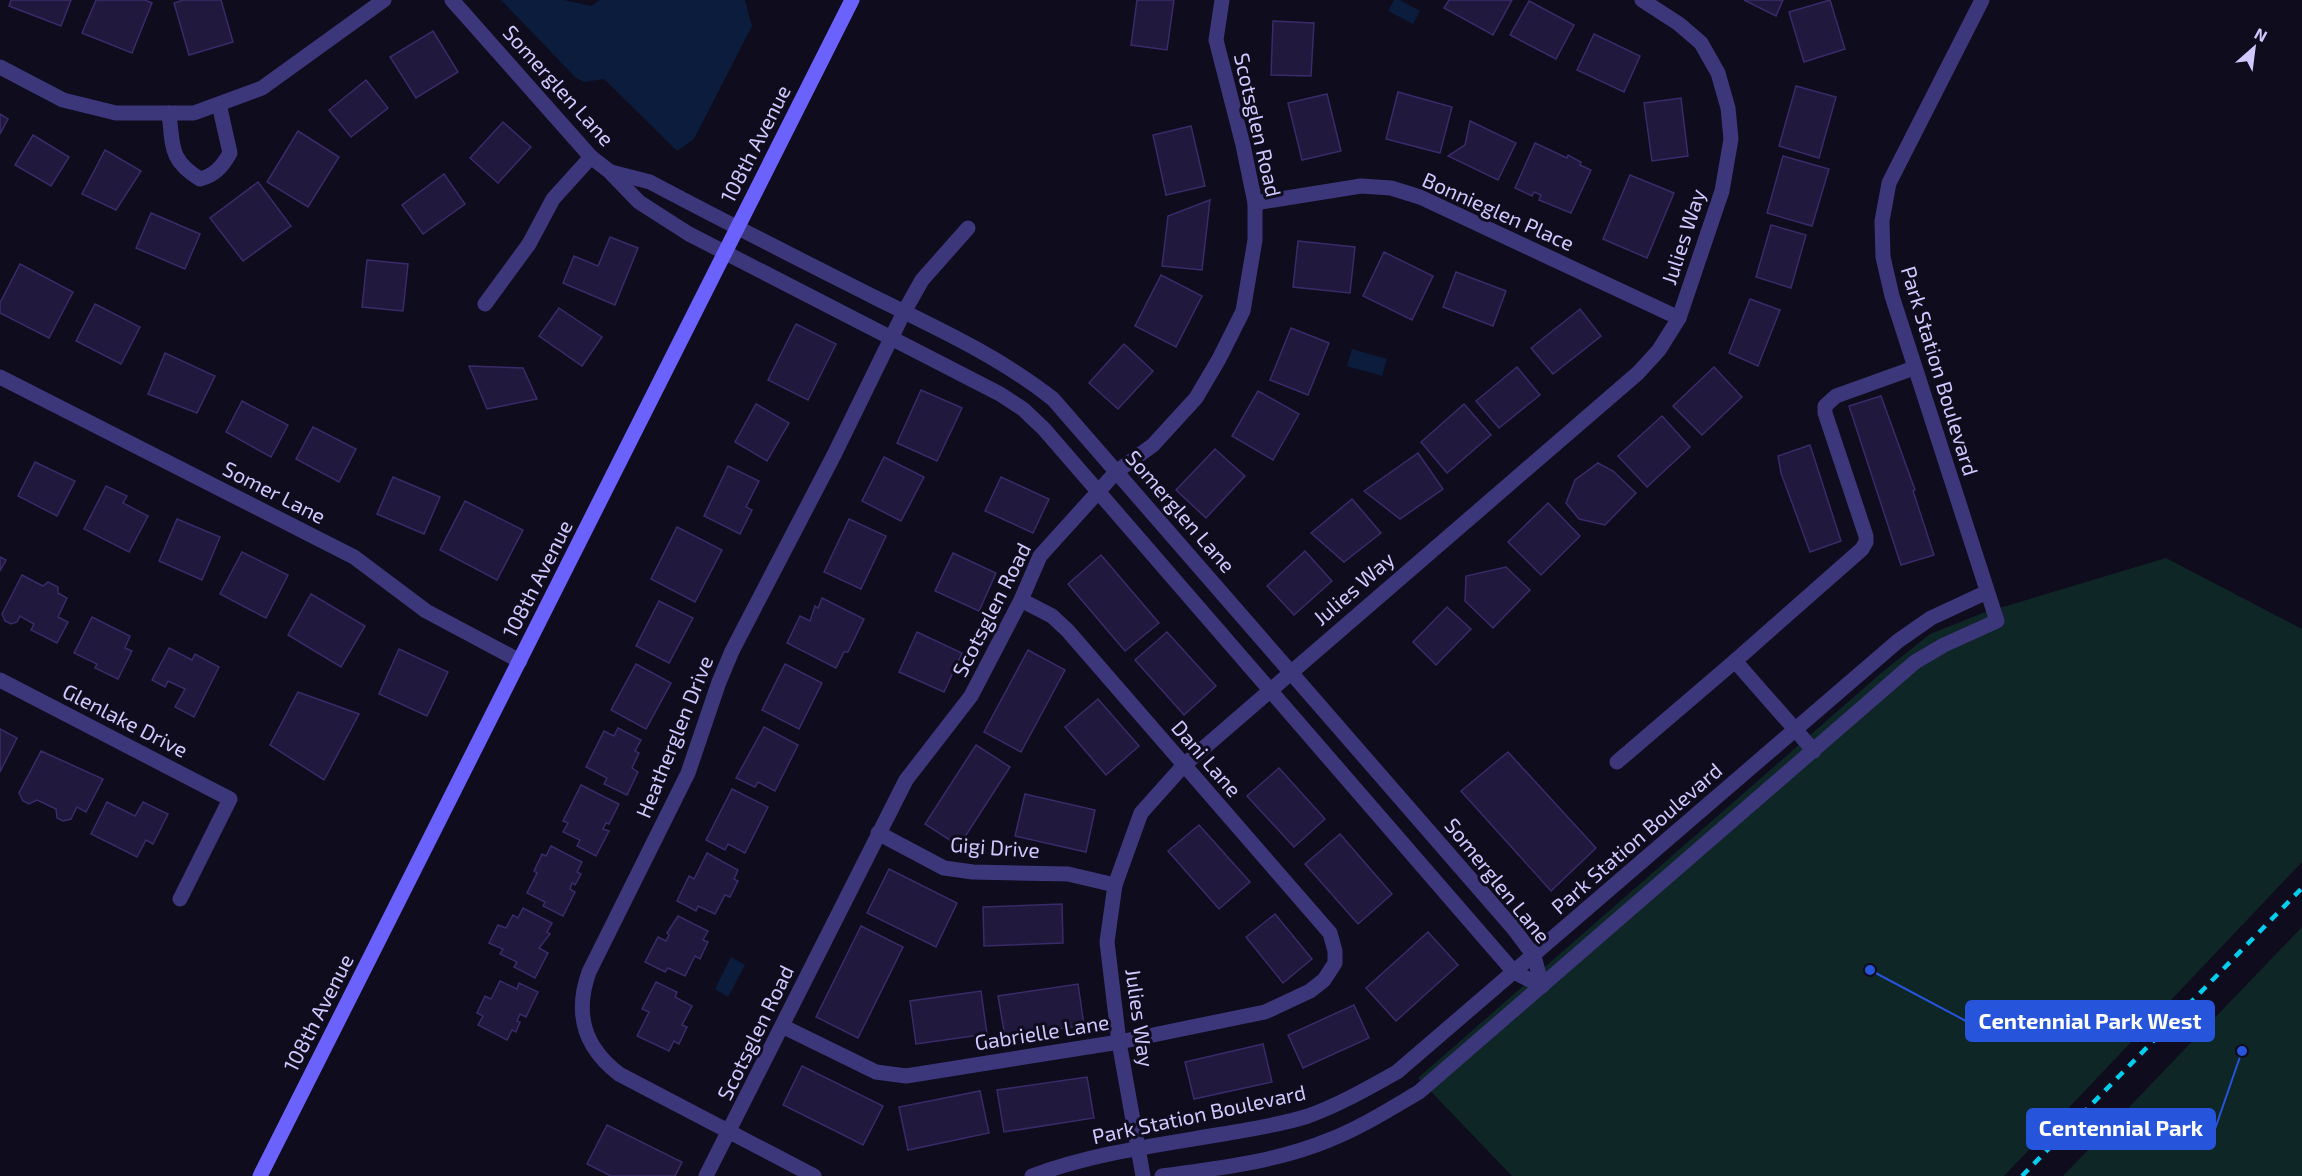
<svg xmlns="http://www.w3.org/2000/svg" width="2302" height="1176" font-family="'Exo 2',sans-serif">
	<style>
		.green { fill: #0f2626 }
		.water { fill: #0b1c3c }
		.building { fill: #21183d; stroke: #392b69; stroke-width: 1.5 }
		.lines { fill: none; stroke-linecap: round; stroke-linejoin: round }
		.street { stroke: #3c377b; stroke-width: 15 }
		.secondary { stroke: #6b61fc; stroke-width: 15 }
		.rail { stroke: #04ceee; stroke-width: 4.5; stroke-dasharray: 9 8; stroke-linecap: butt }
		.labels { text-anchor: middle; stroke-width: 6; stroke-linejoin: round; paint-order: stroke }
		.street-label { font-size: 21px; fill: #d0c8fe; stroke: #0f0c1d }
		.leader { fill: none; stroke: #2654da; stroke-width: 2 }
		.callout-dot { fill: #2654da; stroke: #0f0c1d; stroke-width: 2 }
		.callout { fill: #2654da; stroke: #2654da; stroke-width: 2 }
		.callout-label { font-size: 22px; text-anchor: middle; font-weight: bold; fill: #fff }
	</style>
	<rect width="100%" height="100%" fill="#0f0c1d"/>
	<g class="green">
		<polygon points="2166,558 2302,629 2302,862 2004,1176 1512,1176 1418,1078 1880,674 1930,634 1983,613"/>
		<polygon points="2302,927 2302,1176 2063,1176"/>
	</g>
	<g class="water">
		<polygon points="501,0 564,0 591,6 600,0 745,0 752,26 694,139 677,151 604,79 584,82 576,78"/>
		<polygon points="1394,0 1400,0 1420,11 1413,24 1388,11"/>
		<polygon points="1352,349 1387,359 1382,376 1347,366"/>
		<polygon points="731,957 745,965 728,997 715,989"/>
	</g>
	<g class="building">
		<polygon points="11,0 71,0 61,26 9,6"/>
		<polygon points="96,0 145,0 152,3 132,53 82,33"/>
		<polygon points="183,0 221,0 233,42 189,55 174,3"/>
		<polygon points="1137,0 1174,0 1167,50 1131,45"/>
		<polygon points="1449,0 1512,0 1493,35 1444,8"/>
		<polygon points="1744,0 1783,0 1776,16"/>
		<polygon points="1830,0 1845,49 1804,62 1789,12"/>
		<polygon points="1529,1 1574,25 1556,59 1510,35"/>
		<polygon points="1273,21 1314,23 1311,76 1271,75"/>
		<polygon points="433,31 458,72 416,98 390,57"/>
		<polygon points="1594,34 1640,56 1624,92 1577,70"/>
		<polygon points="366,80 388,108 351,137 329,110"/>
		<polygon points="1796,86 1836,97 1819,158 1779,146"/>
		<polygon points="1398,92 1452,107 1440,153 1386,139"/>
		<polygon points="1327,94 1341,151 1302,160 1288,103"/>
		<polygon points="1681,98 1688,156 1652,161 1644,103"/>
		<polygon points="0,114 8,119 0,134"/>
		<polygon points="1470,121 1516,143 1498,180 1448,156 1465,145"/>
		<polygon points="503,122 531,147 498,183 470,158"/>
		<polygon points="1191,126 1205,186 1166,195 1153,135"/>
		<polygon points="298,131 339,157 308,207 267,182"/>
		<polygon points="33,135 69,157 51,186 15,165"/>
		<polygon points="1535,143 1567,158 1568,155 1581,162 1580,165 1591,170 1571,213 1539,200 1541,195 1534,192 1532,196 1515,188"/>
		<polygon points="105,150 141,171 116,210 82,194"/>
		<polygon points="1783,156 1829,169 1812,226 1767,213"/>
		<polygon points="444,174 465,204 423,234 402,205"/>
		<polygon points="1630,175 1674,193 1647,258 1603,239"/>
		<polygon points="258,182 291,226 243,261 210,218"/>
		<polygon points="1210,200 1202,270 1162,266 1168,216"/>
		<polygon points="151,213 200,234 185,269 136,248"/>
		<polygon points="1771,225 1806,235 1791,288 1756,277"/>
		<polygon points="610,237 638,248 615,305 563,283 574,256 598,266"/>
		<polygon points="1298,241 1355,247 1350,293 1293,287"/>
		<polygon points="1384,252 1433,276 1412,320 1363,296"/>
		<polygon points="367,260 408,264 403,311 362,307"/>
		<polygon points="20,264 73,292 49,338 0,313 0,303"/>
		<polygon points="1456,272 1506,291 1493,326 1443,307"/>
		<polygon points="1161,275 1202,296 1176,347 1135,326"/>
		<polygon points="1750,299 1780,310 1758,366 1729,353"/>
		<polygon points="95,304 140,327 121,364 76,341"/>
		<polygon points="559,308 602,337 582,366 539,336"/>
		<polygon points="1580,309 1601,336 1553,374 1531,348"/>
		<polygon points="796,324 836,344 808,400 768,380"/>
		<polygon points="1291,328 1329,343 1308,395 1270,380"/>
		<polygon points="1124,344 1153,371 1118,409 1089,383"/>
		<polygon points="165,353 215,376 197,413 148,394"/>
		<polygon points="469,366 523,368 537,399 487,409"/>
		<polygon points="1517,367 1540,395 1499,428 1476,401"/>
		<polygon points="1714,367 1742,397 1702,435 1673,406"/>
		<polygon points="921,390 962,408 937,461 897,443"/>
		<polygon points="1258,391 1299,414 1273,460 1232,436"/>
		<polygon points="1881,396 1915,490 1913,491 1934,555 1901,565 1849,406"/>
		<polygon points="242,401 288,425 271,457 226,432"/>
		<polygon points="756,404 789,423 767,461 735,442"/>
		<polygon points="1464,404 1491,435 1447,473 1421,442"/>
		<polygon points="1662,416 1690,447 1647,487 1618,456"/>
		<polygon points="313,427 356,449 339,482 296,459"/>
		<polygon points="1810,445 1841,541 1810,552 1781,473 1778,456"/>
		<polygon points="1215,449 1245,476 1206,518 1176,490"/>
		<polygon points="1418,453 1443,489 1400,519 1364,491"/>
		<polygon points="884,457 924,477 901,521 862,501"/>
		<polygon points="35,462 75,481 57,516 18,496"/>
		<polygon points="1598,463 1613,471 1636,493 1605,525 1579,519 1566,503 1575,480"/>
		<polygon points="728,466 759,481 746,507 752,510 740,534 704,516"/>
		<polygon points="393,477 440,497 424,534 377,514"/>
		<polygon points="1001,477 1049,499 1033,533 985,511"/>
		<polygon points="106,486 127,496 123,503 148,516 129,552 84,529"/>
		<polygon points="1352,499 1381,533 1344,562 1311,533"/>
		<polygon points="465,501 523,530 497,580 440,550"/>
		<polygon points="1548,503 1580,536 1541,575 1508,542"/>
		<polygon points="177,519 220,537 202,580 159,561"/>
		<polygon points="849,519 886,536 861,589 824,572"/>
		<polygon points="677,527 722,550 695,602 651,579"/>
		<polygon points="1305,551 1332,581 1294,615 1267,586"/>
		<polygon points="242,552 288,575 266,618 220,594"/>
		<polygon points="953,553 996,573 979,611 935,591"/>
		<polygon points="1101,555 1159,623 1125,651 1068,584"/>
		<polygon points="0,557 6,560 0,571"/>
		<polygon points="1506,567 1530,590 1493,628 1465,601 1466,576"/>
		<polygon points="22,575 43,586 48,582 58,587 58,593 67,598 58,617 68,622 57,643 31,630 34,624 20,616 17,622 11,624 5,621 2,614"/>
		<polygon points="311,594 365,626 341,667 288,635"/>
		<polygon points="822,598 864,619 848,652 844,652 836,668 787,643 800,616 810,621 815,606 818,608"/>
		<polygon points="659,601 693,618 669,663 636,646"/>
		<polygon points="1447,607 1471,629 1436,665 1413,642"/>
		<polygon points="92,617 130,636 125,648 132,651 118,679 95,668 97,664 74,653"/>
		<polygon points="917,632 962,653 944,692 899,672"/>
		<polygon points="1167,632 1216,686 1184,715 1135,660"/>
		<polygon points="169,648 192,660 195,654 219,667 194,717 175,707 185,689 168,681 165,687 152,680"/>
		<polygon points="399,649 448,672 427,716 379,694"/>
		<polygon points="1028,650 1065,670 1021,752 984,732"/>
		<polygon points="636,664 671,683 646,729 611,710"/>
		<polygon points="785,664 822,683 799,729 762,710"/>
		<polygon points="298,692 359,714 324,780 270,745"/>
		<polygon points="1098,699 1139,746 1106,775 1065,727"/>
		<polygon points="764,727 798,745 775,791 758,782 755,787 736,778"/>
		<polygon points="618,728 641,740 635,751 639,753 632,768 638,772 627,795 604,784 607,778 586,767 604,731 614,736"/>
		<polygon points="0,729 17,738 0,772"/>
		<polygon points="976,745 1010,767 959,846 925,824"/>
		<polygon points="41,751 103,779 86,812 77,807 71,819 63,821 57,818 56,809 37,800 29,804 23,801 19,793"/>
		<polygon points="1508,752 1596,848 1551,891 1461,791"/>
		<polygon points="1279,768 1325,819 1294,847 1247,796"/>
		<polygon points="581,785 619,804 609,824 606,823 603,829 609,831 596,856 577,846 580,840 563,832 568,823 563,821"/>
		<polygon points="732,789 768,807 745,853 728,844 725,850 706,840"/>
		<polygon points="1025,794 1095,810 1086,852 1015,836"/>
		<polygon points="107,802 135,816 143,802 168,814 153,844 146,840 137,857 91,834"/>
		<polygon points="1199,825 1250,882 1219,909 1168,851"/>
		<polygon points="1340,834 1392,894 1358,924 1305,864"/>
		<polygon points="551,846 582,862 577,872 581,874 575,885 572,883 570,889 575,892 563,916 543,906 545,902 527,893 537,873 534,871 542,854 546,856"/>
		<polygon points="707,853 738,870 734,879 738,881 730,897 725,895 715,914 698,906 696,911 677,901 689,876 694,879"/>
		<polygon points="889,869 957,903 936,947 867,913"/>
		<polygon points="1062,904 1063,943 984,946 983,907"/>
		<polygon points="523,908 552,923 547,932 550,934 539,948 548,953 535,978 514,967 517,962 500,954 503,949 489,943 498,925 506,928 513,915 518,918"/>
		<polygon points="1275,914 1312,959 1283,983 1246,937"/>
		<polygon points="678,916 708,931 703,940 708,942 700,959 695,956 685,976 668,968 665,972 645,962 658,937 666,941 669,935 667,933"/>
		<polygon points="861,926 903,947 858,1038 816,1017"/>
		<polygon points="1428,932 1458,965 1396,1021 1366,988"/>
		<polygon points="500,981 517,989 519,983 538,992 526,1017 520,1014 517,1021 520,1022 516,1032 512,1030 507,1040 478,1025 483,1016 477,1013 485,996 491,999"/>
		<polygon points="656,982 677,992 675,997 692,1006 682,1025 687,1027 679,1044 674,1041 669,1051 637,1036 649,1012 642,1009"/>
		<polygon points="1078,984 1084,1025 1005,1037 998,996"/>
		<polygon points="981,991 987,1034 916,1044 910,1001"/>
		<polygon points="1354,1005 1369,1038 1303,1068 1288,1035"/>
		<polygon points="1263,1044 1272,1082 1194,1099 1185,1062"/>
		<polygon points="802,1066 883,1106 863,1145 783,1105"/>
		<polygon points="1087,1077 1094,1118 1004,1132 997,1090"/>
		<polygon points="980,1091 989,1133 908,1150 899,1107"/>
		<polygon points="607,1125 682,1162 675,1176 611,1176 587,1164"/>
	</g>
	<g class="lines">
		<g class="street">
			<polyline points="452,0 591,157 609,171 639,202 689,234 1000,394 1023,409 1044,429 1514,972 1542,986"/>
			<polyline points="0,67 63,100 116,113 194,113 262,88 384,0"/>
			<path d="M169 113C173 146 169 160 200 179 215 175 222 167 230 153L219 104"/>
			<path d="M611 172 650 182C725 222 801 260 876 298 937 328 1000 357 1053 399L1514 929 1534 956 1542 986"/>
			<polyline points="1255,203 1361,186 1391,188 1420,197 1679,318"/>
			<polyline points="485,304 529,244 553,199 591,157"/>
			<polyline points="0,377 354,557 426,611 520,661"/>
			<polyline points="0,680 230,799 180,899"/>
			<polyline points="1814,751 1735,661 1862,549 1866,542 1866,536 1825,413 1825,406 1836,396 1914,368"/>
			<polyline points="1617,762 1735,661"/>
			<polyline points="878,833 944,868 973,872 1068,874 1115,885"/>
			<polyline points="782,1026 876,1072 906,1076 1119,1042 1265,1012 1310,991 1324,980 1335,963 1335,951 1330,933 1068,631 1052,616 1021,600"/>
			<polyline points="706,1176 906,780 971,696 1021,600 1040,556 1116,472 1153,445 1196,398 1219,359 1243,311 1255,240 1255,203 1243,145 1216,40 1222,0"/>
			<path d="M814 1176 619 1074C584 1047 574 1014 589 972L688 773 719 682 732 651 834 455 904 312 922 280 968 228"/>
			<path d="M1032 1176C1093 1153 1159 1145 1223 1134 1251 1129 1280 1125 1308 1116 1339 1105 1368 1088 1397 1072L1898 641 1931 618 1987 592"/>
			<polyline points="1143,1176 1119,1042 1107,942 1115,885 1141,813 1184,765 1638,373 1659,350 1679,318 1722,191 1731,139 1728,108 1718,73 1701,43 1679,24 1642,0"/>
			<path d="M1162 1176C1218 1168 1276 1162 1329 1140 1360 1128 1390 1109 1419 1092L1915 662 1944 645 1997 621 1892 296 1883 257 1882 221 1889 183 1982 0"/>
		</g>
		<polyline class="secondary" points="260,1176 852,0"/>
		<polyline class="rail" points="2022,1176 2302,888"/>
	</g>
	<g class="labels">
		<g class="street-label">
			<text transform="translate(558 86) rotate(48)" y="7">Somerglen Lane</text>
			<text transform="translate(1257 125) rotate(77)" y="7">Scotsglen Road</text>
			<text transform="translate(756 144) rotate(-63)" y="7">108th Avenue</text>
			<text transform="translate(1498 212) rotate(24)" y="7">Bonnieglen Place</text>
			<text transform="translate(1684 237) rotate(-72)" y="7">Julies Way</text>
			<text transform="translate(1939 371) rotate(73)" y="7">Park Station Boulevard</text>
			<text transform="translate(274 493) rotate(27)" y="7">Somer Lane</text>
			<text transform="translate(1180 512) rotate(49)" y="7">Somerglen Lane</text>
			<text transform="translate(538 579) rotate(-63)" y="7">108th Avenue</text>
			<text transform="translate(1354 589) rotate(-41)" y="7">Julies Way</text>
			<text transform="translate(992 610) rotate(-63)" y="7">Scotsglen Road</text>
			<text transform="translate(125 721) rotate(27)" y="7">Glenlake Drive</text>
			<text transform="translate(675 737) rotate(-68)" y="7">Heatherglen Drive</text>
			<text transform="translate(1206 759) rotate(49)" y="7">Dani Lane</text>
			<text transform="translate(1637 839) rotate(-41)" y="7">Park Station Boulevard</text>
			<text transform="translate(995 848) rotate(4)" y="7">Gigi Drive</text>
			<text transform="translate(1497 881) rotate(51)" y="7">Somerglen Lane</text>
			<text transform="translate(319 1013) rotate(-63)" y="7">108th Avenue</text>
			<text transform="translate(1139 1018) rotate(82)" y="7">Julies Way</text>
			<text transform="translate(756 1033) rotate(-64)" y="7">Scotsglen Road</text>
			<text transform="translate(1042 1033) rotate(-9)" y="7">Gabrielle Lane</text>
			<text transform="translate(1199 1115) rotate(-12)" y="7">Park Station Boulevard</text>
		</g>
	</g>
	<path class="leader" d="M1870 970L1966 1021M2242 1051L2215 1129"/>
	<g class="callout-dot">
		<circle cx="1870" cy="970" r="6"/>
		<circle cx="2242" cy="1051" r="6"/>
	</g>
	<g class="callout">
		<rect x="1966" y="1001" width="248" height="40" rx="6"/>
		<rect x="2027" y="1109" width="188" height="40" rx="6"/>
	</g>
	<g class="callout-label">
		<text x="2090" y="1029">Centennial Park West</text>
		<text x="2121" y="1136">Centennial Park</text>
	</g>
	<g transform="translate(2254 48) rotate(28)" stroke="#0f0c1d" stroke-width="4.5" paint-order="stroke">
	<path d="M0-4.5L10 22L0 15L-10 22Z" fill="#d0c8fe"/>
	<text y="-9" font-size="16" font-weight="bold" text-anchor="middle" fill="#d0c8fe">N</text>
	</g>
</svg>
